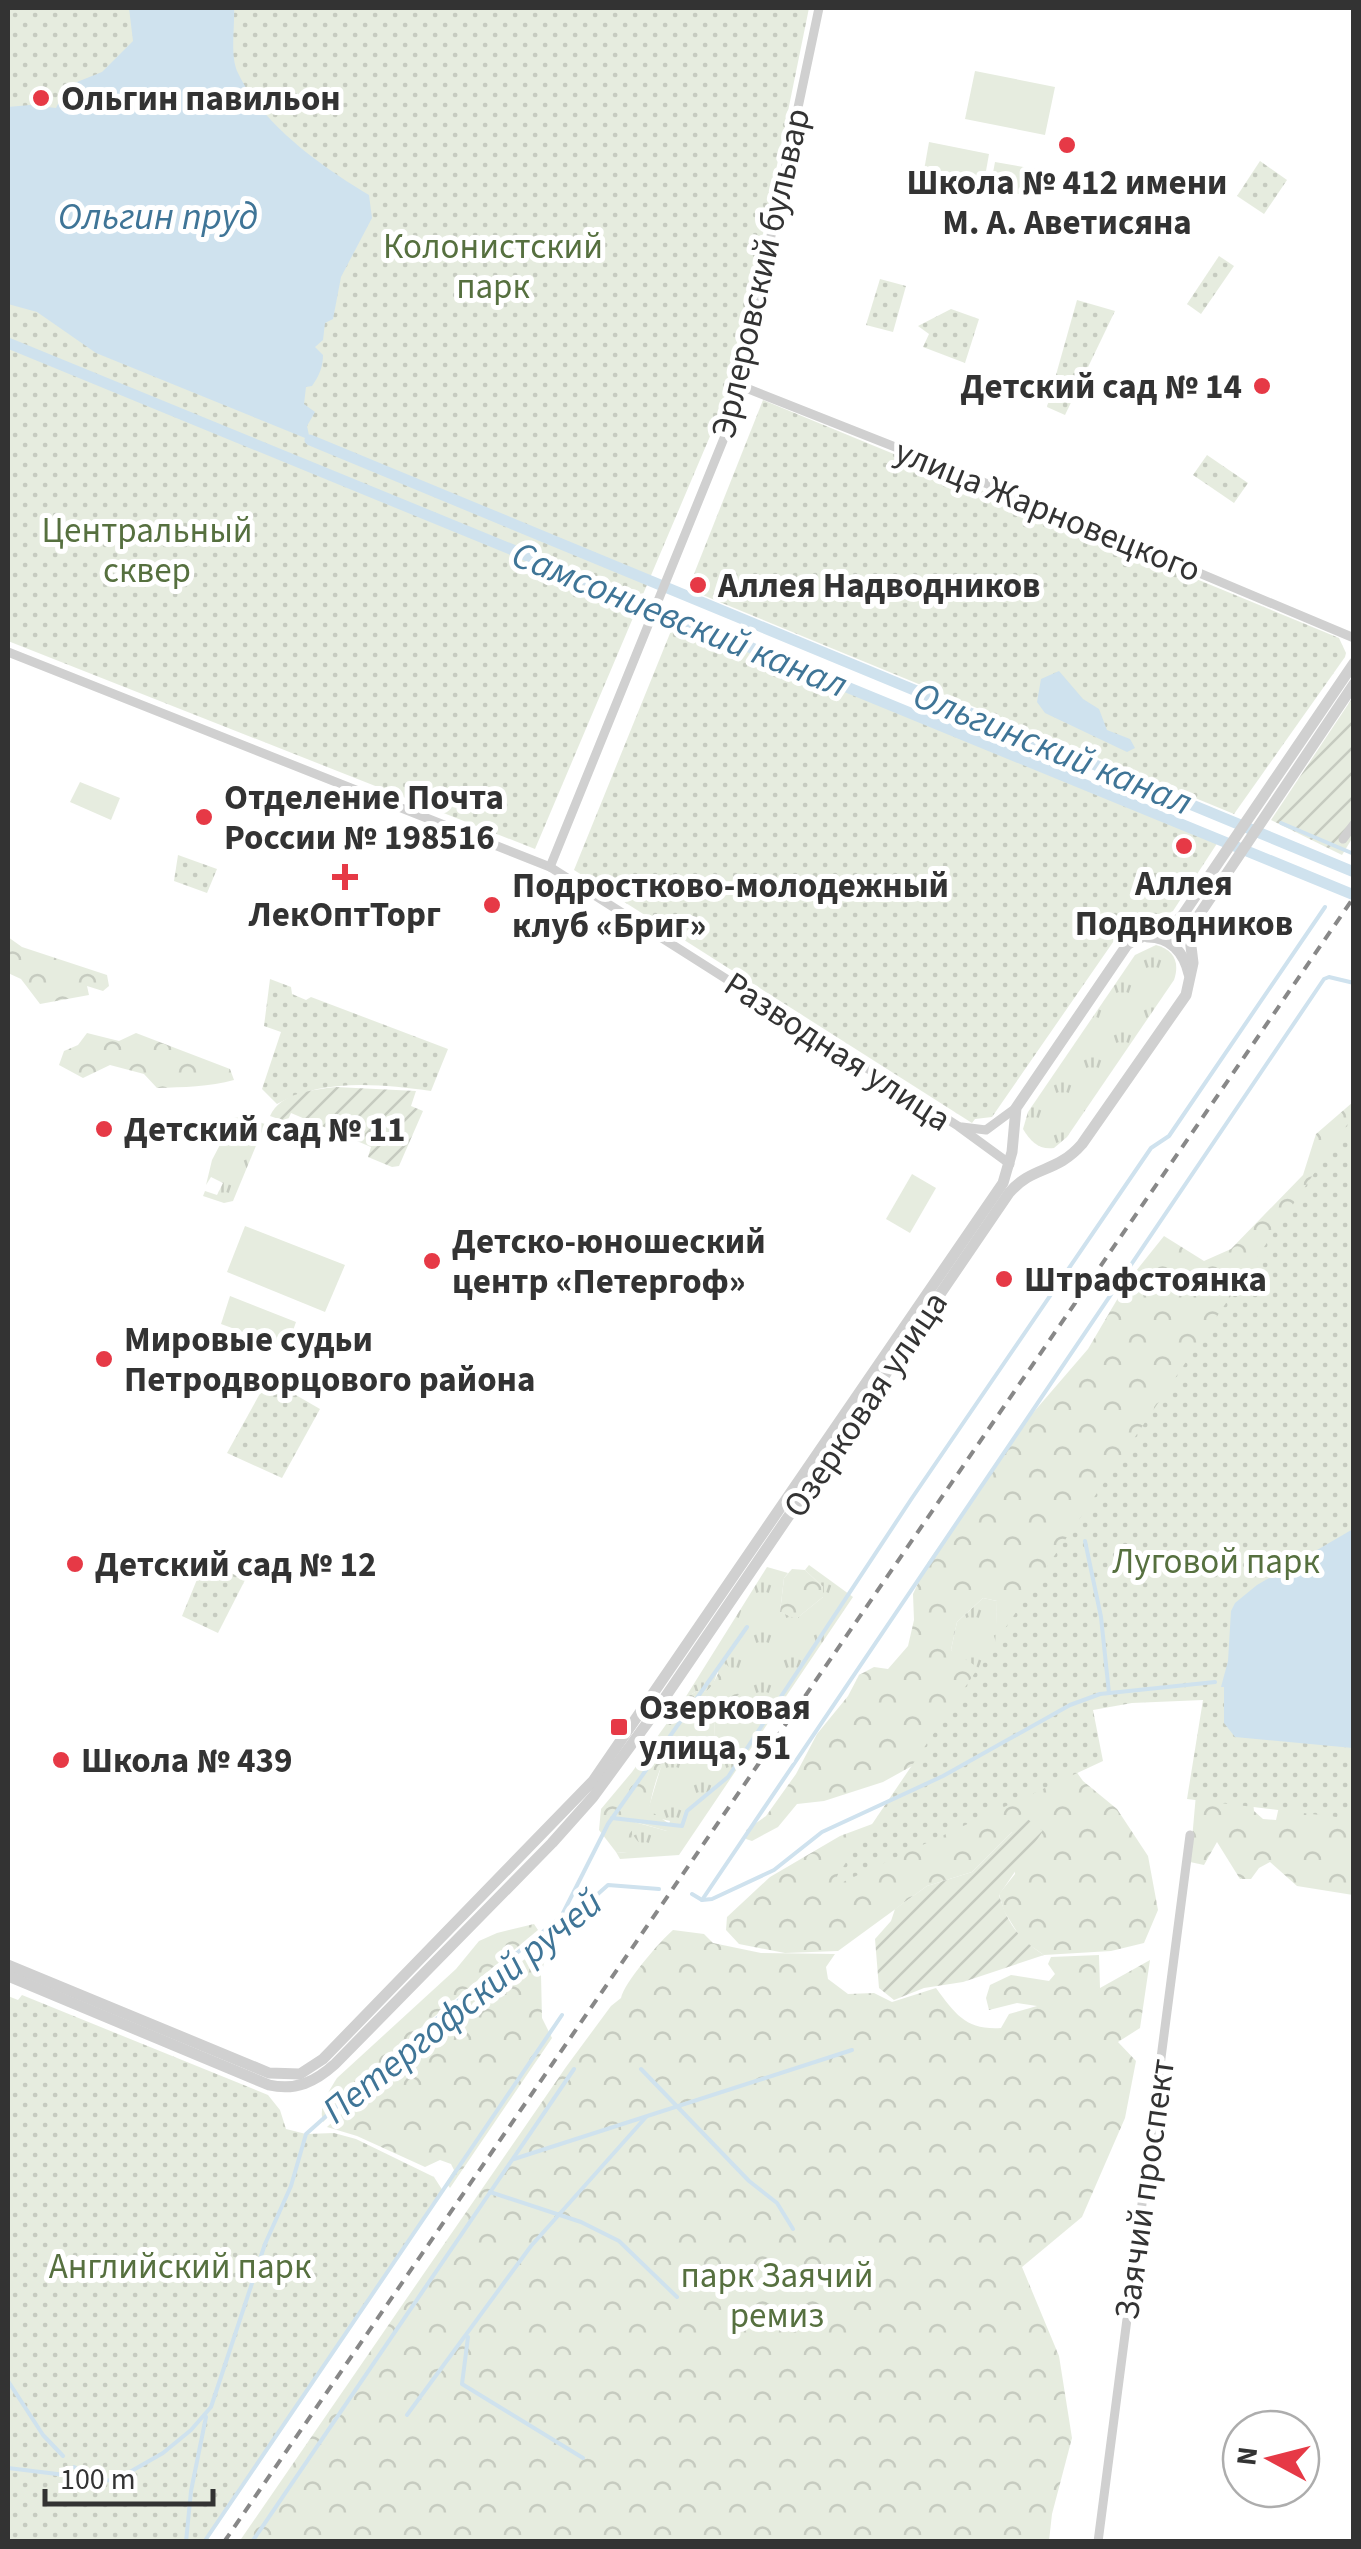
<svg xmlns="http://www.w3.org/2000/svg" width="1361" height="2549" font-family="'Source Sans 3',sans-serif">
	<style>
		.grass { fill: url(#grass-tufts) }
		.forest { fill: url(#forest-crowns) }
		.park { fill: url(#park-dots) }
		.garden { fill: url(#garden-furrows) }
		.pitch { fill: #e6ecdf }
		.water { fill: #cfe2ee }
		.lines { fill: none; stroke-linecap: round; stroke-linejoin: round }
		.stream { stroke: #cfe2ee; stroke-width: 4 }
		.canal { stroke: #cfe2ee; stroke-width: 11 }
		.minor { stroke: #d0d0d0; stroke-width: 9 }
		.tertiary { stroke: #d0d0d0; stroke-width: 11 }
		.rail { stroke: #888; stroke-width: 4; stroke-dasharray: 10 8; stroke-linecap: butt }
		.poi-dot { fill: #e63946; stroke: #fff; stroke-width: 4 }
		.labels { text-anchor: middle; stroke-width: 10; stroke-linejoin: round; paint-order: stroke }
		.poi-label { font-size: 35px; font-weight: bold; fill: #333; stroke: #fff; text-anchor: start }
		.park-label { font-size: 35px; fill: #56703f; stroke: #fff }
		.street-label { font-size: 35px; fill: #333; stroke: #fff }
		.water-label { font-size: 38px; font-style: italic; fill: #3f7597; stroke: #fff }
	</style>
	<defs>
		<pattern id="grass-tufts" width="24" height="20" patternUnits="userSpaceOnUse" patternTransform="scale(2.5)"><rect width="24" height="20" fill="#e6ecdf"/><path d="M3 7l-1-3M5 7V3M7 7l1-3M15 17l-1-3M17 17v-4M19 17l1-3" fill="none" stroke="#c6cbc0"/></pattern>
		<pattern id="forest-crowns" width="20" height="18" patternUnits="userSpaceOnUse" patternTransform="scale(2.5)"><rect width="20" height="18" fill="#e6ecdf"/><path d="M2 6a3 3 0 1 1 6 0M12 15a3 3 0 1 1 6 0" fill="none" stroke="#c6cbc0"/></pattern>
		<pattern id="park-dots" width="8" height="8" patternUnits="userSpaceOnUse" patternTransform="scale(2.5)"><rect width="8" height="8" fill="#e6ecdf"/><path d="M2 2h.1M6 6h.1" fill="none" stroke="#c6cbc0" stroke-width="1.8" stroke-linecap="round"/></pattern>
		<pattern id="garden-furrows" width="10" height="10" patternUnits="userSpaceOnUse" patternTransform="scale(2.5)"><rect width="10" height="10" fill="#e6ecdf"/><path d="M-1 1l2-2M0 10L10 0M9 11l2-2" fill="none" stroke="#c6cbc0"/></pattern>
	</defs>
	<rect width="100%" height="100%" fill="#fff"/>
	<g class="grass">
		<path d="M1156 945C1174 950 1180 962 1174 980L1067 1137 1054 1148C1039 1150 1031 1142 1023 1129L1028 1112 1135 955Z"/>
		<polygon points="243,1117 265,1124 233,1201 224,1203 203,1196 205,1191 217,1195 223,1183 211,1177 206,1185 212,1160 234,1118"/>
		<polygon points="809,1565 853,1597 679,1855 620,1859 616,1852 627,1853 631,1821 667,1831 670,1821 657,1818 648,1810 663,1760 672,1747 702,1756 713,1753 718,1670 713,1685 706,1692 697,1691 685,1698 767,1567 788,1573 784,1578 780,1612 797,1618 823,1597 823,1587 805,1570"/>
		<polygon points="983,1598 997,1601 996,1648 1018,1713 951,1650 957,1622"/>
	</g>
	<g class="forest">
		<polygon points="8,937 22,947 107,975 109,986 103,991 87,986 89,995 40,1004 21,979 8,973"/>
		<path d="M87 1033 119 1041 136 1033 230 1069 234 1080C210 1087 183 1087 157 1088L144 1074 110 1065 83 1078 59 1065 64 1051 78 1045Z"/>
		<polygon points="1353,1102 1353,1507 995,1648 997,1601 983,1598 957,1622 951,1650 985,1672 997,1719 883,1782 824,1801 797,1804 778,1827 752,1841 746,1839 746,1830 766,1816 796,1774 817,1734 848,1696 859,1675 874,1667 888,1669 908,1646 914,1620 913,1594 928,1562 1032,1414 1088,1349 1128,1281 1164,1236 1204,1261 1231,1249 1303,1175 1316,1134"/>
		<polygon points="792,1569 805,1570 823,1587 823,1597 796,1619 780,1612 784,1578"/>
		<path d="M726 1664 740 1678 739 1694 715 1720 713 1754 702 1756 672 1747C659 1766 653 1788 649 1810L677 1829 667 1831 632 1821V1834L640 1844 627 1853 616 1852 599 1830 601 1809 632 1772 685 1698 697 1691 706 1692C716 1683 716 1672 726 1664Z"/>
		<polygon points="1063,1753 1083,1781 1117,1809 1148,1856 1158,1910 1144,1943 1111,1951 1044,1955 1022,1940 1004,1911 999,1894 1015,1874 1012,1832 972,1872 927,1886 838,1951 785,1953 739,1944 726,1930 727,1917 770,1877 840,1836"/>
		<polygon points="1353,1759 1353,1895 1297,1886 1270,1862 1259,1868 1251,1879 1240,1879 1217,1842 1204,1865 1190,1862 1197,1783 1252,1791 1254,1811 1263,1819 1276,1820 1280,1802"/>
		<path d="M534 1924 538 1930 423 2026 323 2122C318 2107 329 2091 337 2078L456 1969 479 1941 497 1933Z"/>
		<path d="M673 1930 704 1934 713 1943 761 1953 835 1954 826 1967 828 1979 848 1994 874 1993 892 2002 936 1988C956 2015 966 2030 1001 2028L1009 2014 1037 2006 1017 2003 989 2010 986 1998 990 1985 1011 1975 1049 1981 1055 1974 1048 1964 1051 1957 1099 1955 1100 1988 1150 1960 1140 2028 1118 2042 1136 2061 1125 2118 1082 2217 1022 2267 1059 2356 1072 2438 1052 2514 1049 2541 239 2542 566 2067 611 2006 621 1998C624 1983 660 1941 673 1930Z"/>
		<polygon points="549,1943 541,1975 542,2018 552,2038 450,2188 446,2183 454,2170 451,2164 440,2160 425,2167 357,2136 327,2127 473,1994"/>
	</g>
	<g class="park">
		<polygon points="8,8 809,8 729,401 719,415 535,849 8,641"/>
		<polygon points="1260,161 1287,180 1264,214 1237,196"/>
		<polygon points="1219,256 1234,266 1201,314 1187,304"/>
		<polygon points="880,279 906,286 893,332 866,325"/>
		<polygon points="1077,300 1115,311 1065,415 1047,407"/>
		<polygon points="951,309 979,319 965,363 923,347 929,334 918,326"/>
		<polygon points="763,400 1339,638 1346,653 1345,657 1234,814 688,589"/>
		<polygon points="1207,455 1248,483 1234,503 1193,475"/>
		<path d="M675 621 1218 842 1173 911C1158 920 1144 905 1129 919L992 1117 975 1119 972 1123 574 870Z"/>
		<polygon points="178,855 217,869 207,893 174,881"/>
		<path d="M270 979 291 987 292 994 306 1000 311 997 448 1049 431 1091C380 1084 323 1078 277 1104L262 1089 281 1032 264 1026Z"/>
		<polygon points="1353,1116 1353,1819 1187,1799 1203,1700 1132,1703 1093,1710 1103,1761 828,1889"/>
		<polygon points="268,1379 320,1409 282,1478 227,1453"/>
		<polygon points="205,1560 245,1580 218,1633 182,1616"/>
		<polygon points="22,1995 268,2095 280,2110 286,2129 306,2134 334,2133 356,2139 434,2177 443,2191 204,2541 8,2541 8,1996 18,2000"/>
	</g>
	<g class="garden">
		<polygon points="1353,697 1353,837 1342,855 1271,820"/>
		<path d="M336 1087 416 1091 411 1106 423 1111 399 1166 392 1167 368 1157 371 1147 291 1113 287 1122 270 1116C281 1092 313 1090 336 1087Z"/>
		<path d="M1021 1814 1043 1831 999 1895C1008 1924 1018 1938 1044 1955L963 1982 924 1988 894 2000 879 1988 875 1939 891 1921 895 1909 927 1886 972 1872 1012 1832Z"/>
	</g>
	<g class="pitch">
		<polygon points="975,71 1055,87 1045,135 965,119"/>
		<polygon points="929,142 989,154 983,188 923,176"/>
		<polygon points="995,162 1041,170 1036,197 990,189"/>
		<polygon points="80,782 120,798 111,820 70,802"/>
		<polygon points="912,1174 936,1188 910,1233 886,1219"/>
		<polygon points="245,1226 345,1265 325,1312 227,1272"/>
		<polygon points="230,1296 296,1322 287,1348 221,1324"/>
	</g>
	<g class="water">
		<path d="M129 8H234C235 26 230 54 237 71 261 124 321 166 369 195L372 218 341 277 333 319 325 323 323 340 315 347 323 355C323 367 319 376 312 386L306 387 304 404 315 412 307 426 310 440 96 353 37 312 8 304V107L30 105 56 108 67 86 102 72 133 41Z"/>
		<polygon points="1059,671 1083,699 1099,709 1107,730 1130,739 1135,748 1127,752 1045,713 1037,702 1041,679"/>
		<polygon points="1353,1529 1353,1748 1235,1737 1224,1723 1224,1687 1221,1687 1228,1661 1231,1611 1235,1603 1257,1585"/>
	</g>
	<g class="lines">
		<g class="stream">
			<polyline points="1281,823 1354,854"/>
			<polyline points="1085,1541 1101,1617 1109,1693"/>
			<polyline points="612,1818 682,1826 687,1811 728,1777 912,1498 1151,1148 1169,1136 1325,907"/>
			<polyline points="692,1894 702,1900 712,1899 774,1870 822,1832 943,1776 1070,1705 1100,1694 1215,1682"/>
			<polyline points="702,1900 1324,979 1329,977 1354,983"/>
			<polyline points="563,1913 608,1824 747,1627"/>
			<polyline points="641,2069 749,2181 777,2203 793,2229"/>
			<polyline points="514,2159 852,2050"/>
			<polyline points="490,2192 581,2222 619,2241 677,2297"/>
			<polyline points="468,2337 462,2384 583,2458"/>
			<polyline points="8,2381 43,2435 63,2456"/>
			<polyline points="407,2415 531,2246 646,2117"/>
			<polyline points="74,2467 87,2475"/>
			<polyline points="8,2468 114,2481 163,2453 191,2430 211,2407 265,2244 291,2186 306,2134 424,2029 562,1916 581,1909 608,1885 659,1889"/>
			<polyline points="186,2542 191,2491 206,2417"/>
			<polyline points="204,2542 562,2015"/>
			<polyline points="252,2542 574,2069"/>
		</g>
		<g class="canal">
			<polyline points="8,343 1354,895"/>
			<polyline points="310,440 1354,872"/>
		</g>
		<g class="minor">
			<polyline points="741,386 971,477 1354,638"/>
			<polyline points="8,652 550,867 958,1126 1010,1164"/>
			<polyline points="1343,839 1354,824"/>
			<polyline points="550,867 733,416 819,8"/>
			<polyline points="962,1127 986,1130 1016,1108"/>
			<polyline points="1098,2542 1190,1835"/>
		</g>
		<g class="tertiary">
			<path d="M1148 937C1170 937 1184 952 1189 974"/>
			<path d="M8 1965 269 2073 300 2074 323 2059 593 1781 1003 1183 1012 1152 1016 1108 1127 945C1144 932 1167 932 1182 916L1354 663"/>
			<path d="M8 1976 269 2085C296 2091 315 2082 335 2064L552 1843 593 1797 653 1715 1009 1193C1033 1165 1056 1174 1082 1144L1186 995 1193 963 1190 938 1197 918 1354 684"/>
		</g>
		<polyline class="rail" points="224,2542 1354,897"/>
	</g>
	<g class="poi-dot">
		<circle cx="41" cy="98" r="10"/>
		<circle cx="1067" cy="145" r="10"/>
		<circle cx="1262" cy="386" r="10"/>
		<circle cx="698" cy="585" r="10"/>
		<circle cx="204" cy="817" r="10"/>
		<circle cx="1184" cy="846" r="10"/>
		<path d="M340 862h10v10h10v10h-10v10h-10v-10h-10v-10h10z"/>
		<circle cx="492" cy="905" r="10"/>
		<circle cx="104" cy="1129" r="10"/>
		<circle cx="432" cy="1261" r="10"/>
		<circle cx="1004" cy="1279" r="10"/>
		<circle cx="104" cy="1359" r="10"/>
		<circle cx="75" cy="1564" r="10"/>
		<rect x="609" y="1717" width="20" height="20" rx="5"/>
		<circle cx="61" cy="1760" r="10"/>
	</g>
	<g class="labels">
		<g class="poi-label">
			<text x="61" y="110">Ольгин павильон</text>
			<text x="1067" y="194" text-anchor="middle">Школа № 412 имени<tspan x="1067" dy="40">М. А. Аветисяна</tspan></text>
			<text x="1242" y="398" text-anchor="end">Детский сад № 14</text>
			<text x="718" y="597">Аллея Надводников</text>
			<text x="224" y="809">Отделение Почта<tspan x="224" dy="40">России № 198516</tspan></text>
			<text x="1184" y="895" text-anchor="middle">Аллея<tspan x="1184" dy="40">Подводников</tspan></text>
			<text x="512" y="897">Подростково-молодежный<tspan x="512" dy="40">клуб «Бриг»</tspan></text>
			<text x="345" y="926" text-anchor="middle">ЛекОптТорг</text>
			<text x="124" y="1141">Детский сад № 11</text>
			<text x="452" y="1253">Детско-юношеский<tspan x="452" dy="40">центр «Петергоф»</tspan></text>
			<text x="1024" y="1291">Штрафстоянка</text>
			<text x="124" y="1351">Мировые судьи<tspan x="124" dy="40">Петродворцового района</tspan></text>
			<text x="95" y="1576">Детский сад № 12</text>
			<text x="639" y="1719">Озерковая<tspan x="639" dy="40">улица, 51</tspan></text>
			<text x="81" y="1772">Школа № 439</text>
		</g>
		<g class="park-label">
			<text x="493" y="258">Колонистский<tspan x="493" dy="40">парк</tspan></text>
			<text x="147" y="542">Центральный<tspan x="147" dy="40">сквер</tspan></text>
			<text x="1216" y="1573">Луговой парк</text>
			<text x="180" y="2278">Английский парк</text>
			<text x="777" y="2287">парк Заячий<tspan x="777" dy="40">ремиз</tspan></text>
		</g>
		<g class="street-label">
			<text transform="translate(760 273) rotate(-77)" y="12">Эрлеровский бульвар</text>
			<text transform="translate(1048 510) rotate(22)" y="12">улица Жарновецкого</text>
			<text transform="translate(838 1051) rotate(33)" y="12">Разводная улица</text>
			<text transform="translate(865 1404) rotate(-56)" y="12">Озерковая улица</text>
			<text transform="translate(1144 2189) rotate(-82)" y="12">Заячий проспект</text>
		</g>
		<g class="water-label">
			<text x="158" y="229">Ольгин пруд</text>
			<text transform="translate(680 619) rotate(22)" y="13">Самсониевский канал</text>
			<text transform="translate(1053 748) rotate(22)" y="13">Ольгинский канал</text>
			<text transform="translate(462 2006) rotate(-39)" y="13">Петергофский ручей</text>
		</g>
	</g>
	<rect width="1361" height="2549" fill="none" stroke="#333333" stroke-width="20"/>
	<g transform="translate(1271 2459) rotate(277)"><circle r="48" fill="#ffffff" stroke="#adadad" stroke-width="2.5"/>
	<path d="M0-8L18 38L0 25L-18 38Z" fill="#e63946"/>
	<text y="-15" font-size="28" font-weight="bold" text-anchor="middle" fill="#333333">N</text>
	</g>
	<path d="M45 2489v15h168v-15" fill="none" stroke="#333333" stroke-width="5"/>
	<text x="60" y="2489" font-size="30" fill="#333333" stroke="#ffffff" stroke-width="8" paint-order="stroke">100 m</text>
</svg>
